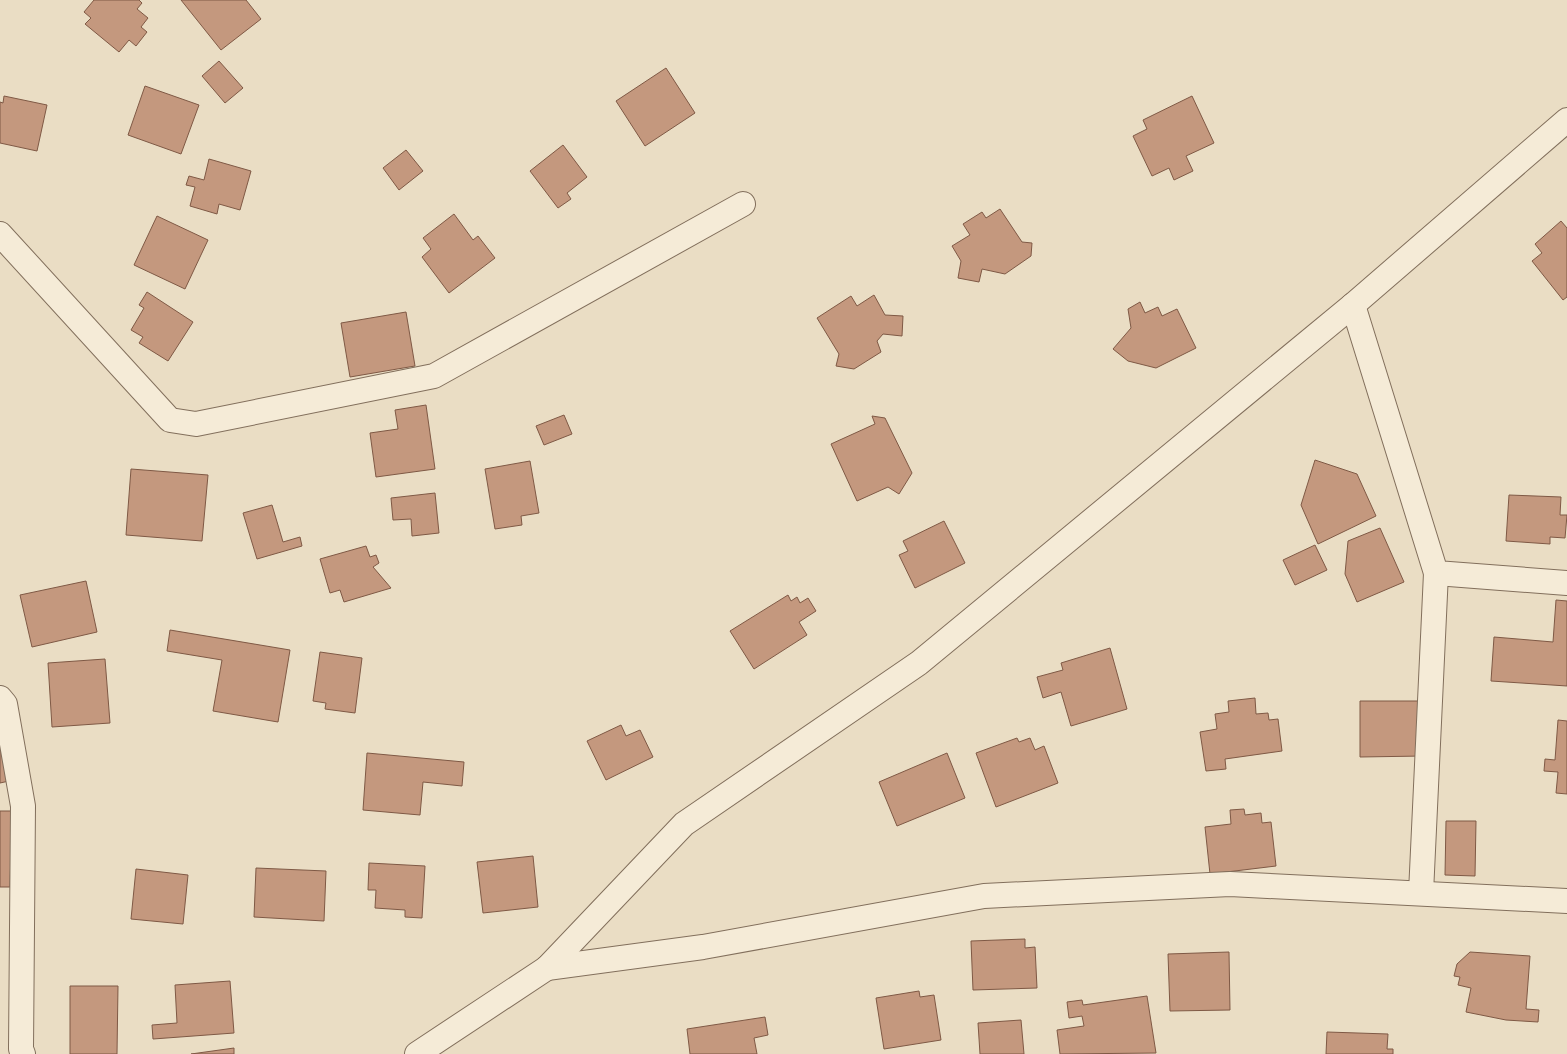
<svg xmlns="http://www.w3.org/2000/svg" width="1567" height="1054" font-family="Merriweather,serif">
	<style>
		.building { fill: #c4987e; stroke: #7f5945 }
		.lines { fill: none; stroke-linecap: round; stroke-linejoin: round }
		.street-casing { stroke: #826f5c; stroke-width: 26 }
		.street { stroke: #f5ebd7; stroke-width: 24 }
	</style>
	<rect width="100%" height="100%" fill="#eaddc4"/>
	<g class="building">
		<polygon points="94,0 139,0 142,3 137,9 148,18 141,27 147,32 136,46 129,40 119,52 85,24 91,18 84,12"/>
		<polygon points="181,0 246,0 261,19 221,50"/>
		<polygon points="219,61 243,88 225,103 202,76"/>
		<polygon points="666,68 695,113 645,146 616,101"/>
		<polygon points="145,86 199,105 181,154 128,135"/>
		<polygon points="4,96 47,105 37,151 0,143 0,102 3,103"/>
		<polygon points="1192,96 1214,143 1186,156 1193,171 1174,180 1169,168 1152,176 1133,136 1147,129 1143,120"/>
		<polygon points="563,145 587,177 567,193 571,199 558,208 530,171"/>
		<polygon points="406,150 423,171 399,190 383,168"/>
		<polygon points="209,159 251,171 240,210 219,204 217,214 190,206 195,187 186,185 189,176 204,180"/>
		<polygon points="1000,209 1022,242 1032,243 1031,256 1005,274 982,269 979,282 958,278 961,261 952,246 970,235 963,224 982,212 986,218"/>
		<polygon points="454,214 473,240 478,236 495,258 449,293 422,257 431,249 423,238"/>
		<polygon points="157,216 208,240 185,289 134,265"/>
		<polygon points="1561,221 1567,228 1567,297 1563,300 1532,261 1542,253 1535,244"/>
		<polygon points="147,292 193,322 168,361 139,343 143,337 131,330 144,308 139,305"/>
		<polygon points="874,295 885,315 903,316 902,336 883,334 877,341 881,352 854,369 836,366 839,354 817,318 851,296 857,306"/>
		<polygon points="1140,302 1145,313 1158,307 1162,316 1177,309 1196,348 1156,368 1128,361 1113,349 1131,328 1128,309"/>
		<polygon points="406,312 415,366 350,377 341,323"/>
		<polygon points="426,405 435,469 376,477 370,433 398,429 395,410"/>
		<polygon points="564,415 572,434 544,445 536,426"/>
		<polygon points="872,416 885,418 912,473 899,494 888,487 857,501 831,444 875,424"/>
		<polygon points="1315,460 1357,474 1376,516 1318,544 1301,505"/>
		<polygon points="530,461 539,513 521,516 522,525 495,529 485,469"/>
		<polygon points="131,469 208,475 202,541 126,535"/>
		<polygon points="435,493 439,533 412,536 411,519 393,520 391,498"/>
		<polygon points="1509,495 1561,497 1560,515 1567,515 1565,538 1550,537 1550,544 1506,541"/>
		<polygon points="272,505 283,542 300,537 302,546 257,559 243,513"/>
		<polygon points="944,521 965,563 915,588 899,555 908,551 903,541"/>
		<polygon points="1380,528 1404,582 1357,602 1345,574 1348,541"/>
		<polygon points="1315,545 1327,570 1295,585 1283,560"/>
		<polygon points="366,546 370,557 376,555 379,563 373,567 391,588 344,602 340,590 330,593 320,559"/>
		<polygon points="86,581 97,632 32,647 20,595"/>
		<polygon points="788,595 791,601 797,597 800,603 808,598 816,611 799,622 807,635 754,669 730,631"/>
		<polygon points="1556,600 1567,601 1567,686 1491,681 1494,637 1553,642"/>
		<polygon points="170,630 290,650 278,722 213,711 222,660 167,651"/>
		<polygon points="1110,648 1127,709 1071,726 1061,692 1043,698 1037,677 1063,670 1061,663"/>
		<polygon points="320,652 362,658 355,713 325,709 326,703 313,701"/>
		<polygon points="105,659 110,723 52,727 48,663"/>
		<polygon points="1255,698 1256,714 1268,713 1269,720 1278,719 1282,751 1225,759 1226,769 1206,771 1200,732 1217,729 1215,714 1229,712 1228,701"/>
		<polygon points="1360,701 1423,701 1423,756 1360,757"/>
		<polygon points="1558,720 1567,721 1567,794 1556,793 1558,772 1544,771 1545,759 1555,760"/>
		<polygon points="621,725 626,736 640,730 653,757 606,780 587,741"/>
		<polygon points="0,738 9,781 0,783"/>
		<polygon points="1017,738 1019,742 1030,738 1035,750 1044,746 1058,783 996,807 976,753"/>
		<polygon points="367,753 464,762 462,786 423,782 420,815 363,810"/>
		<polygon points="947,753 965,798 897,826 879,782"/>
		<polygon points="1244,809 1245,815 1261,813 1262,823 1271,822 1276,866 1210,874 1205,827 1231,824 1230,810"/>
		<polygon points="0,811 12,811 10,887 0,887"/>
		<polygon points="1446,821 1476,821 1475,876 1445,875"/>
		<polygon points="533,856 538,907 483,913 477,862"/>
		<polygon points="369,863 425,866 422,918 405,917 405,910 375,908 376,890 368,890"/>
		<polygon points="256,868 326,871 324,921 254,917"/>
		<polygon points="136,869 188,875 183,924 131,919"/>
		<polygon points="1025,939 1025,948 1035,947 1037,988 973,990 971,941"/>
		<polygon points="1229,952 1230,1010 1170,1011 1168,954"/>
		<polygon points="1470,952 1530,956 1526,1009 1539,1010 1538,1022 1506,1020 1466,1012 1471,988 1458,985 1460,977 1454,976 1457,964"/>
		<polygon points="230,981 234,1033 153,1039 152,1025 177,1023 175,985"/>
		<polygon points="70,986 118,986 117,1054 70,1054"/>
		<polygon points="919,991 920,997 934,995 941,1040 884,1049 876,998"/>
		<polygon points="1147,996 1156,1053 1060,1054 1057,1030 1084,1026 1082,1016 1069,1018 1067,1002 1082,1000 1083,1005"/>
		<polygon points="765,1017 768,1035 754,1038 757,1054 690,1054 687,1029"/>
		<polygon points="1021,1020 1024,1054 980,1054 978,1023"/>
		<polygon points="1327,1032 1388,1034 1387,1049 1393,1049 1393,1054 1326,1054"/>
		<polygon points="234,1048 234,1054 191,1054"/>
	</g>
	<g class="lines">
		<defs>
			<g id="street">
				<polyline points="0,234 170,420 196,424 434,376 743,204"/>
				<polyline points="1353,305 1436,573 1567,583"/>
				<polyline points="0,698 5,704 23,806 21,1049 23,1054"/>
				<polyline points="1421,893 1436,573"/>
				<polyline points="547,968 703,947 984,896 1230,884 1567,901"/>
				<polyline points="417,1054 547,968 684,824 919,663 1353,305 1567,120"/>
			</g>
		</defs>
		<use href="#street" class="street-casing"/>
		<use href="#street" class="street"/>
	</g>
</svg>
